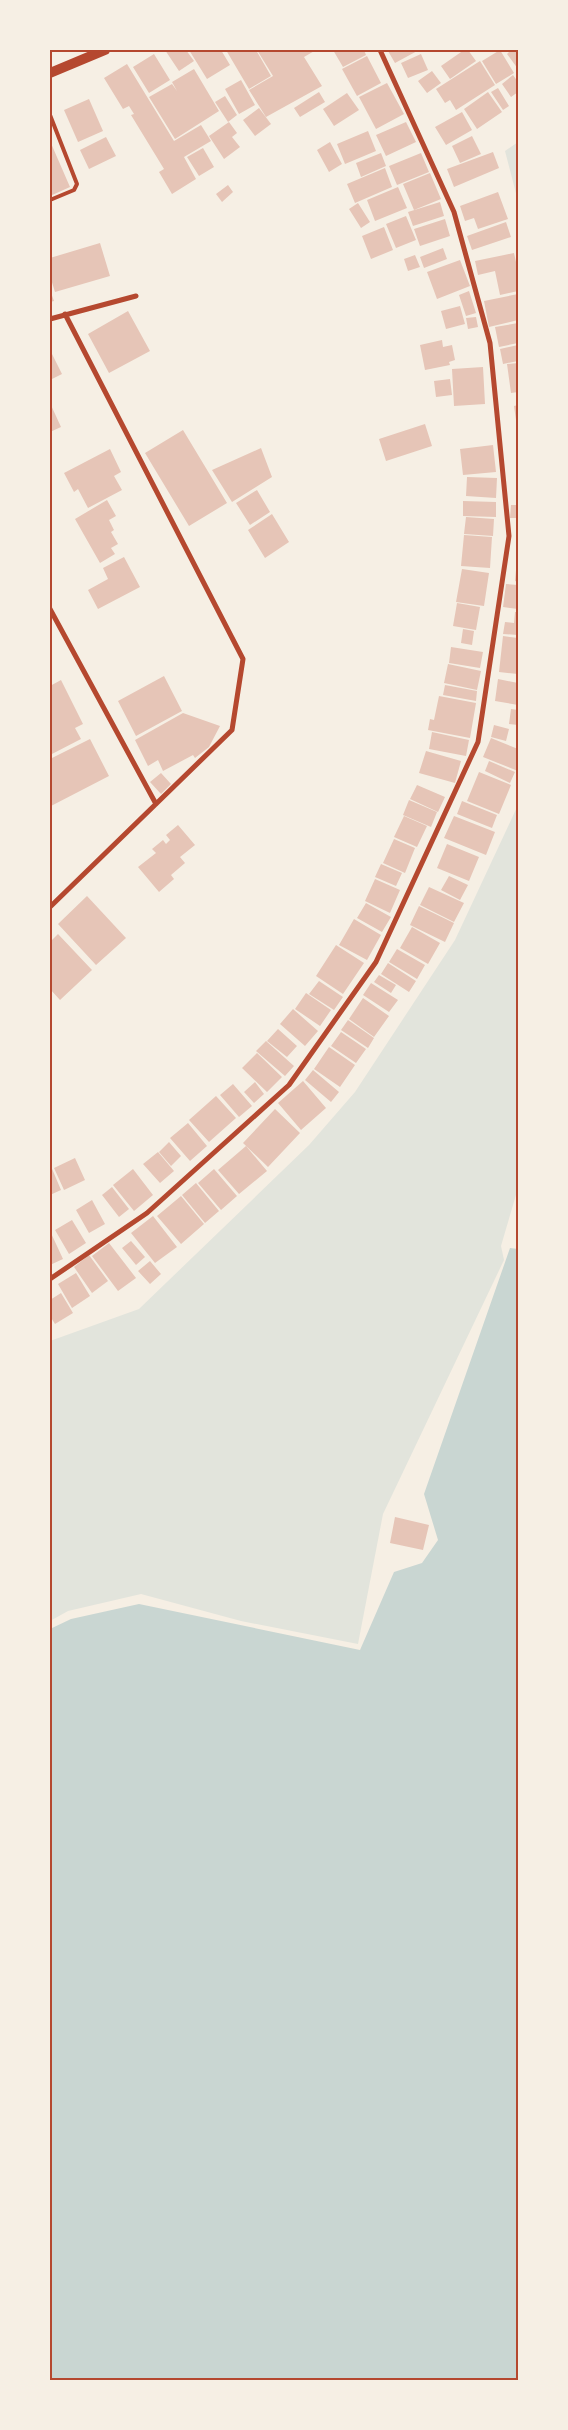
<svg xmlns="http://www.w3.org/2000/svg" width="568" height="2430" font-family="'Alegreya Sans',sans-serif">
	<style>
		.green { fill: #e2e4dc }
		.water { fill: #c9d6d2 }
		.building { fill: #e6c5b7 }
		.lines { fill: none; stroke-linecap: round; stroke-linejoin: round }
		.service { stroke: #b5482f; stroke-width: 4 }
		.minor { stroke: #b5482f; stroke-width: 5 }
		.secondary { stroke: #b5482f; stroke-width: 10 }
		.neatline { fill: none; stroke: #b5482f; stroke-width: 2 }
	</style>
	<rect width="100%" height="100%" fill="#f6efe4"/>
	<path class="green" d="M518 142V201L505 151Z
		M518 805V1188L501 1246 504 1260 383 1514 358 1644 241 1621 141 1594 68 1611 50 1621V1341L139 1309 309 1145 355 1092 455 940Z"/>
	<path class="water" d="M510 1248 518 1249V2380H50V1868L52 1854 50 1817V1629L71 1619 139 1604 360 1650 394 1572 422 1563 438 1540 424 1494Z"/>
	<path class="building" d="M165 50H186L194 61 179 71Z
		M189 50H221L230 65 207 79Z
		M226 50H256L271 76 249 89Z
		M257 50H316L304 57 322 86 266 117 249 90 273 76Z
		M333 50H364L366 55 343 67Z
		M391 50H419L395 63 388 51Z
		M464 50H468L476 61 450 79 441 66Z
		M500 50 514 73 496 84 482 61Z
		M511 50H518V69L507 54Z
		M154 54 170 80 149 93 133 67Z
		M421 54 428 70 408 78 401 63Z
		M367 56 381 83 357 96 342 69Z
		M480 61 495 85 456 110 450 100 445 103 436 89Z
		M127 64 174 141 201 125 211 141 184 157 196 179 172 194 159 172 164 169 131 115 134 114 129 106 123 109 104 78Z
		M194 69 219 111 175 139 149 97 172 84 177 91 172 82Z
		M432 71 441 83 427 93 418 81Z
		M513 75 518 82V92L511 97 502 84Z
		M241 80 255 105 239 114 225 89Z
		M387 83 404 114 376 129 359 97Z
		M498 88 509 106 503 110 491 92Z
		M319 92 325 102 300 117 294 108Z
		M488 92 502 112 477 129 464 109Z
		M347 93 359 110 334 126 323 109Z
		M225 96 237 115 228 122 215 102Z
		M89 99 103 131 78 142 64 110Z
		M259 108 271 124 255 136 243 120Z
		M462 112 472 130 446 145 435 127Z
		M229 122 237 133 232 137 240 147 224 159 209 136Z
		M406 122 416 142 386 156 376 135Z
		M368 131 376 151 345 164 337 144Z
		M472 136 481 154 460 163 452 146Z
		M106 137 116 156 89 169 80 150Z
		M50 141 70 187 50 196Z
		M330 142 342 164 329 172 317 150Z
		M203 148 214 167 199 176 187 157Z
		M493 152 499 168 454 187 447 169Z
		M381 153 386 166 361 177 356 163Z
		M421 153 429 172 397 185 389 166Z
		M385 168 392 187 355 203 347 184Z
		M430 173 441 199 414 210 403 184Z
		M228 185 233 192 222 202 216 194Z
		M398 187 407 208 375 221 367 200Z
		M498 192 508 219 478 229 474 218 465 221 460 206Z
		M440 202 444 216 413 226 408 212Z
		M358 203 370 222 361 228 349 209Z
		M406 216 416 240 396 248 386 224Z
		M445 219 450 236 420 246 414 229Z
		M506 222 511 237 472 250 467 236Z
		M384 227 393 250 371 259 362 236Z
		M100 243 110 276 55 292 50 276V258Z
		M443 248 447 259 424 268 420 257Z
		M514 253 518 271V291L500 295 495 271 478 275 475 261Z
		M415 255 420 267 408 271 404 259Z
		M460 260 470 286 437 299 427 272Z
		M50 290 54 301 50 302Z
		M469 291 476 313 466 316 459 295Z
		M518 294V320L489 327 484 301Z
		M460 306 465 324 446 329 441 311Z
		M128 311 150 351 109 373 88 334Z
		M476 317 478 327 468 329 466 318Z
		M518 323V343L499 347 495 327Z
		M442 340 443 347 452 345 455 360 449 362 450 365 425 370 420 345Z
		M518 345V361L503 364 500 349Z
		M50 350 62 374 50 380Z
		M518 363V392L511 393 507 364Z
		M483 367 485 404 454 406 452 369Z
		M450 379 452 395 436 397 434 381Z
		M50 403 61 427 50 432Z
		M518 405V427H517L514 406Z
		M425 424 432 446 386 461 379 439Z
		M183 430 227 503 189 526 145 453Z
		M493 445 496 472 463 475 460 449Z
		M261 448 272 477 232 502 212 470Z
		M110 449 121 472 114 476 122 490 88 508 78 489 74 492 64 473Z
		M467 477 497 478 496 498 466 496Z
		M257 490 270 512 250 525 236 503Z
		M107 500 116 516 109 520 114 530 111 532 118 544 111 548 115 554 100 563 75 519Z
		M463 501 496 502V517L463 516Z
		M511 505H518V518H510Z
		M272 514 289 542 265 558 248 530Z
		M466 517 494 519 493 536 464 534Z
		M464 535 492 537 490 568 461 566Z
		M124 557 140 587 98 609 88 590 108 579 103 568Z
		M517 559H518V582L515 581Z
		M462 569 489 573 484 606 456 602Z
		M506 584 518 585V609L503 607Z
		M457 603 480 607 476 630 453 626Z
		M515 612H518V635L503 634 505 622 514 623Z
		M463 629 474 631 472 645 461 643Z
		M503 636 518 638V674L499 672Z
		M451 647 483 652 480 668 449 663Z
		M448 664 481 671 477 690 444 683Z
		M164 676 182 711 136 736 118 701Z
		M498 679 518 683V705L495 701Z
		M61 680 83 724 75 728 81 739 50 755V686Z
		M445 685 477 691 476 701 443 695Z
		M439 696 476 703 470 738 428 730 430 719 434 720Z
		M511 709 518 710V725L509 724Z
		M183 713 220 726 209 747 195 758 193 755 163 771 158 760 148 766 135 740Z
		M494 725 509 729 506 741 491 737Z
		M432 732 469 740 466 756 429 749Z
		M491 738 518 749V771L483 757Z
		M90 739 109 776 51 806 50 759Z
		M426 751 461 761 455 783 419 773Z
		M489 761 515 772 510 783 485 771Z
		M479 772 511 785 499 814 467 801Z
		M161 773 171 784 161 794 150 782Z
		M417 785 445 797 438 812 410 799Z
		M409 800 437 812 431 827 403 815Z
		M462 801 497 815 492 828 457 814Z
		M404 816 427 826 417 847 394 837Z
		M454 816 495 832 486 855 444 838Z
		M178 825 195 845 180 857 185 863 171 875 174 879 159 892 138 867 156 853 152 849 163 840 166 844 170 840 166 835Z
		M394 839 415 848 405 873 383 863Z
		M447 844 479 857 469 881 437 868Z
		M381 864 402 873 396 886 375 877Z
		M449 876 468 885 460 900 441 890Z
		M375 879 400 890 390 913 365 901Z
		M429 887 464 903 454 922 420 905Z
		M87 896 126 938 96 965 58 924Z
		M366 903 391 917 382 932 357 918Z
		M419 906 454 923 445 942 410 925Z
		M354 919 381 935 367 960 339 945Z
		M412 927 440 943 428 964 400 948Z
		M58 934 92 970 60 1000 50 989V942Z
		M336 945 364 963 343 994 316 976Z
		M397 949 425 965 417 979 389 962Z
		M388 963 416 981 409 992 381 974Z
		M379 975 396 985 391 993 374 982Z
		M319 981 343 997 334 1010 309 994Z
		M371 983 398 1000 389 1012 363 995Z
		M306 993 331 1010 320 1026 295 1009Z
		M363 998 389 1016 374 1037 349 1019Z
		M293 1009 318 1031 305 1046 280 1024Z
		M348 1020 374 1038 368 1048 341 1030Z
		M278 1029 297 1046 287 1057 267 1041Z
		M341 1032 366 1049 356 1063 331 1046Z
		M266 1041 294 1066 285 1076 256 1051Z
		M329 1047 355 1065 340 1087 314 1069Z
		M257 1053 282 1077 267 1092 242 1068Z
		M313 1070 339 1092 331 1102 305 1080Z
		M303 1081 326 1108 301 1130 278 1103Z
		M255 1082 264 1094 254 1103 244 1092Z
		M233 1084 252 1106 239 1117 220 1095Z
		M216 1096 236 1118 209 1142 189 1120Z
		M275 1109 300 1133 268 1167 243 1143Z
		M188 1123 207 1146 190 1161 170 1138Z
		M169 1142 181 1156 171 1166 159 1152Z
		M246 1146 267 1171 239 1194 218 1170Z
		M158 1152 174 1171 160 1183 143 1164Z
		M75 1158 85 1180 64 1190 54 1168Z
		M50 1164 61 1190 50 1195Z
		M133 1169 153 1195 134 1211 113 1185Z
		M214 1169 237 1196 221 1210 198 1183Z
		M196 1183 219 1211 205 1223 182 1195Z
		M112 1187 129 1209 119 1217 102 1195Z
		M181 1196 204 1224 181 1244 157 1216Z
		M92 1200 105 1224 89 1233 76 1210Z
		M153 1216 177 1247 155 1263 131 1233Z
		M72 1220 86 1243 69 1254 55 1230Z
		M50 1231 63 1259 50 1265Z
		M131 1241 145 1257 136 1265 122 1248Z
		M109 1243 136 1278 118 1291 92 1256Z
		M89 1255 108 1281 92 1293 74 1267Z
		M150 1261 161 1274 150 1284 138 1271Z
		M76 1273 90 1296 72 1308 58 1284Z
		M61 1293 73 1313 55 1324 50 1316V1300Z
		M395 1517 429 1525 423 1550 390 1543Z"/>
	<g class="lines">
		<path class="service" d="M50 115 77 184 74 190 50 200"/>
		<path class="minor" d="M50 319 136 296
			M50 609 156 804
			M50 907 232 730 243 659 65 314
			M50 1279 147 1213 289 1085 376 962 478 742 509 536 490 343 454 212 380 50"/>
		<path class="secondary" d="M50 73 105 50"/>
	</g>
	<rect width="568" height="2430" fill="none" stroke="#f6efe4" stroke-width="102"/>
	<rect x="51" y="51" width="466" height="2328" class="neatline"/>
</svg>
